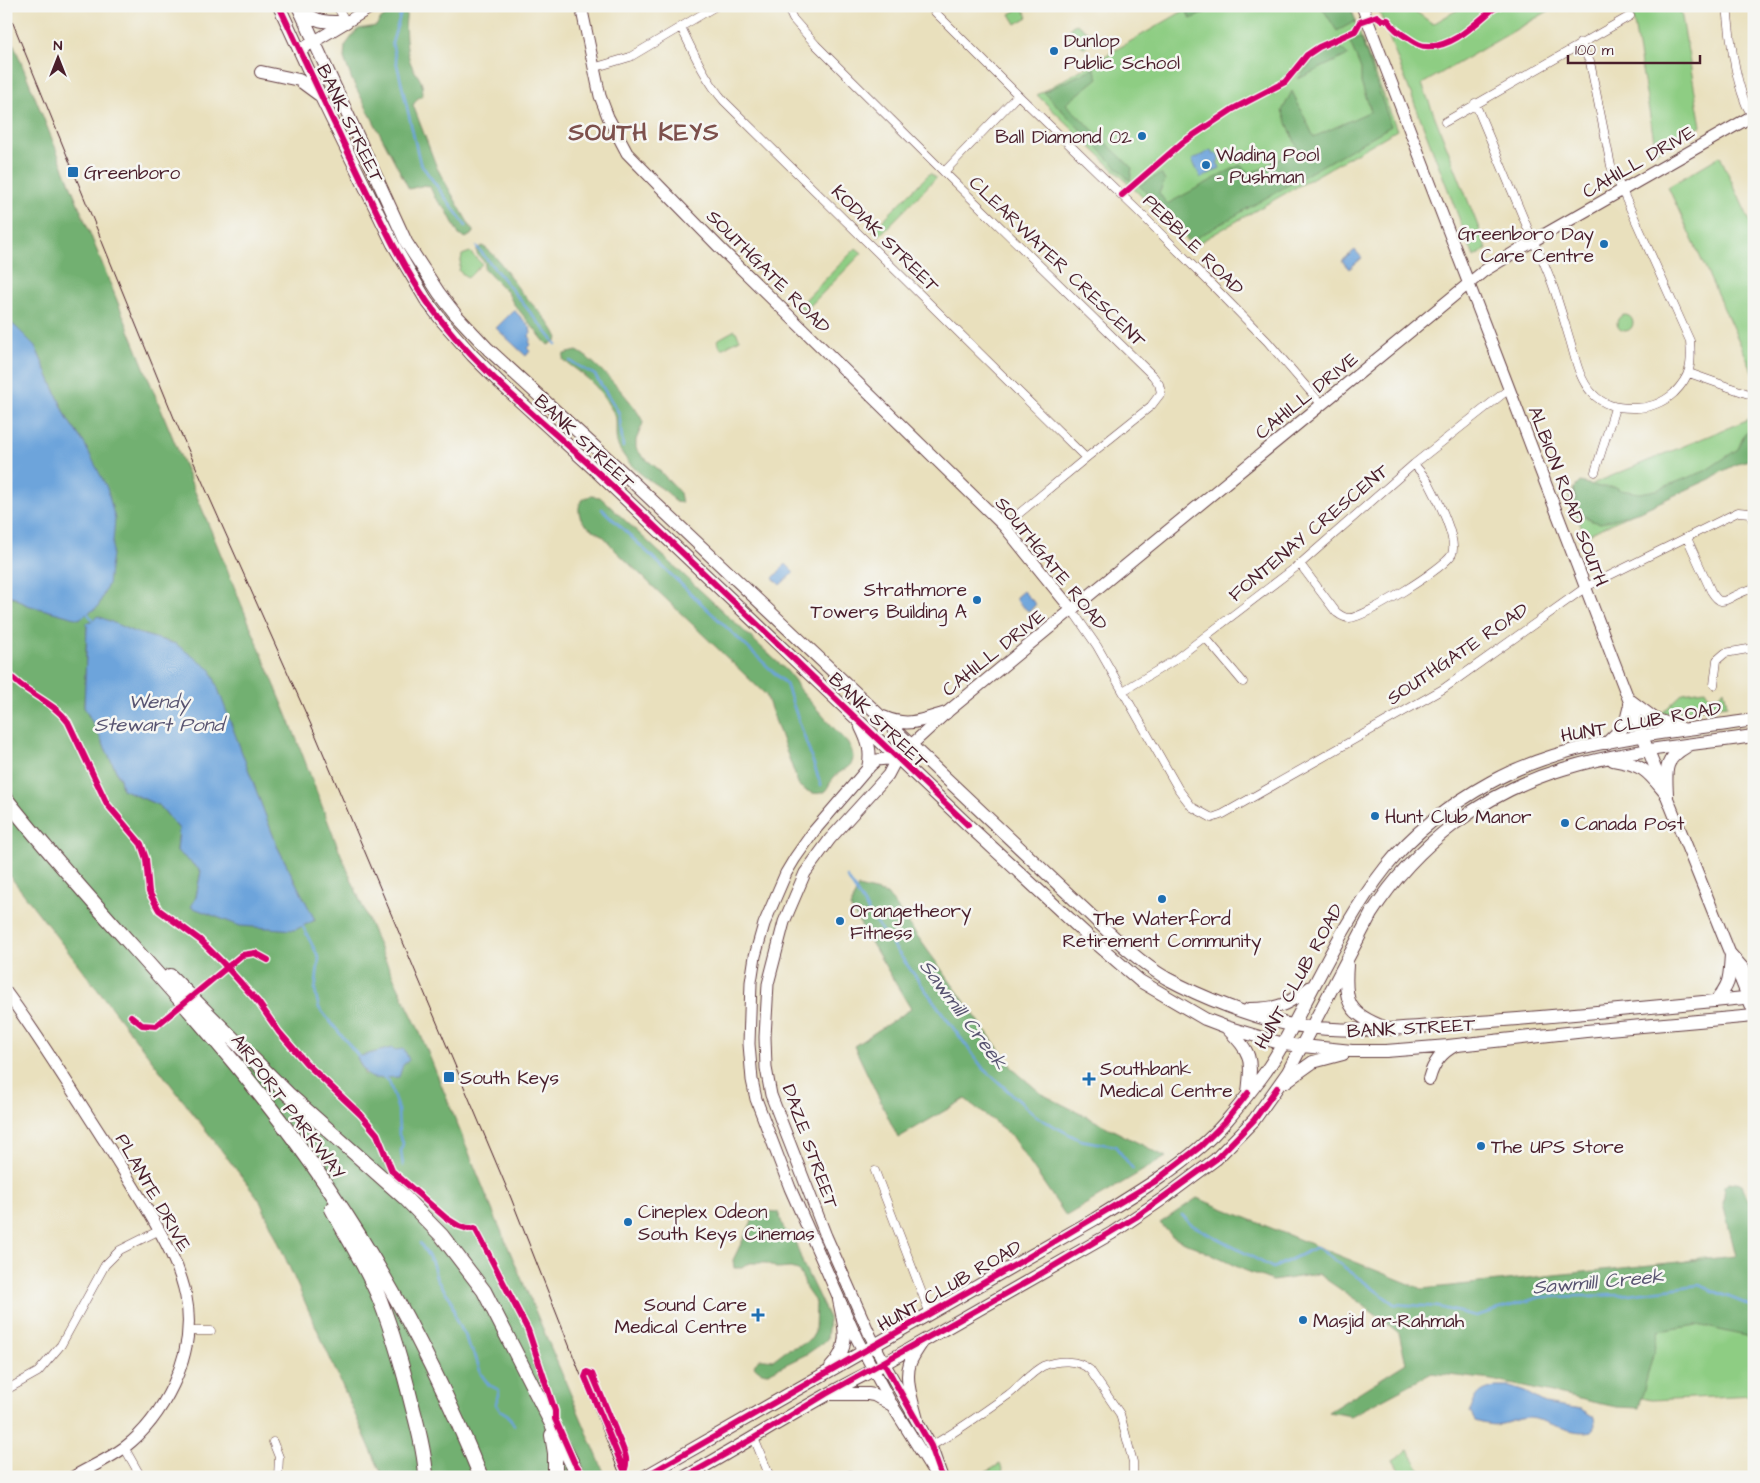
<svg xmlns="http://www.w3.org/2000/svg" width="1760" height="1483" font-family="'Architects Daughter',sans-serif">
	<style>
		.green { fill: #8ecd83; stroke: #6c7657 }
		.forest { fill: #72b071; stroke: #5e684e; fill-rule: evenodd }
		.water { fill: #6da4db; stroke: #5c6283 }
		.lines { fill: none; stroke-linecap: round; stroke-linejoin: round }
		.stream { stroke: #6da4db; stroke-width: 2.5 }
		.street-casing { stroke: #623c41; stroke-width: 9 }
		.secondary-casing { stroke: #623c41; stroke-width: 13 }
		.primary-casing { stroke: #623c41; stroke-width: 14 }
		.highway-casing { stroke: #623c41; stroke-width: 16 }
		.street { stroke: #fff; stroke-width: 8 }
		.secondary { stroke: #fff; stroke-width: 11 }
		.primary { stroke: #fff; stroke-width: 12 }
		.highway { stroke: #fff; stroke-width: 14 }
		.tram { stroke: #4a1f2b; stroke-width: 1 }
		.cycleway-casing { stroke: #f6f6f2; stroke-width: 9 }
		.cycleway { stroke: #d6006c; stroke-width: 6 }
		.poi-dot { fill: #1f6fb2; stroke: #f6f6f2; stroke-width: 2 }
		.labels { text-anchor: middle; stroke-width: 5; stroke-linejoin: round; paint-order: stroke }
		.poi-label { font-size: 19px; fill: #4a1f2b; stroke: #f6f6f2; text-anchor: start }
		.street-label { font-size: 19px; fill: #4a1f2b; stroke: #f6f6f2 }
		.water-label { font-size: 20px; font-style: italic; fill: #585471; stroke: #f6f6f2 }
		.district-label { font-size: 24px; font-weight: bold; letter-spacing: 1px; fill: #7d504c; stroke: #f6f6f2 }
	</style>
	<rect width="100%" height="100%" fill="#f6f6f2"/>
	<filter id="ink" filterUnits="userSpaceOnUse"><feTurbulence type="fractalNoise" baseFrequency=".02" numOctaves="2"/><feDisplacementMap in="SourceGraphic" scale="10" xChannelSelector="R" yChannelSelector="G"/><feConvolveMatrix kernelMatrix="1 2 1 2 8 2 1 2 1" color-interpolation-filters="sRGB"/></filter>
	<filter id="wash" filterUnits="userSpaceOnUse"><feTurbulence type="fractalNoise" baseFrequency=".0096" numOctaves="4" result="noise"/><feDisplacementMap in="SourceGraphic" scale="20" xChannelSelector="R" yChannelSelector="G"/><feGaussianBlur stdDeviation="1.12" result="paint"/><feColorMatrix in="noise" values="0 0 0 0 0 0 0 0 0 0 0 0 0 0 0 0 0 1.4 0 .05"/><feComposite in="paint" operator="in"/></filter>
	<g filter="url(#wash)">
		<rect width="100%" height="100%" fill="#e9e0bd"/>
		<path class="green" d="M1192 6H1349L1397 130 1193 246 1037 95Z
			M1377 6H1408L1433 24 1464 6H1557L1422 84 1487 249 1474 257Z
			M1631 6H1680L1701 126 1656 152Z
			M1022 7 1028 17 1016 24 1010 14Z
			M1076 24 1090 33 1091 38 1085 48 1066 35 1072 26Z
			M1720 156 1754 230V374L1668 187Z
			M930 173 936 178 879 236 873 230Z
			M856 248 862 253 805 311 799 306Z
			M470 252 482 264 468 278 459 271 462 255Z
			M1617 323a8 8 0 1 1 16 0a8 8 0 1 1-16 0Z
			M735 330 740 339 721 349 717 340Z
			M1754 417V455L1585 536 1568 494Z
			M1724 689 1727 705 1661 714 1683 693 1705 690 1708 695C1715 699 1720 694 1724 689Z
			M1703 1257 1754 1284V1395L1651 1400 1436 1351 1650 1270Z
			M1408 1450 1425 1477H1403L1393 1460Z
			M1000 1464 1005 1477H978Z"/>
		<path class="forest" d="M399 6H410C402 16 406 52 411 64 416 76 425 80 422 96L418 98 413 105 437 168 474 233 466 238 459 235 447 211 435 198 430 187 425 185 409 189 352 80 344 58 345 46 356 31 359 29 376 26 381 19Z
			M1202 6H1219L1191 19 1187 13Z
			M1321 6H1350L1356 21 1337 31Z
			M6 25 156 397 292 727 335 840 382 953 418 1028 491 1207 606 1477H383L259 1199 6 871V593L27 605 84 443 68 420 35 346 17 328 6 319ZM99 618 134 632 176 644 240 749 277 846 315 921 196 897 201 871 177 851 179 829 160 806 122 789 120 779 97 731 84 707 87 626ZM392 1048 395 1050 365 1075 357 1057Z
			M1361 38 1391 126 1191 241 1139 185 1161 174 1165 181 1159 193 1167 204 1240 165 1250 173 1261 169 1298 149 1282 111 1292 91 1314 137 1371 111 1361 83V69L1350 42Z
			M1339 46 1348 55 1298 79 1313 60Z
			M1094 68 1098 78 1066 104 1132 168 1130 181 1044 92Z
			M482 246C497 253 511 280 522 293 535 308 550 320 558 338L557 340 548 345 545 342 513 303 508 293 486 271 484 268 485 263 477 254V249Z
			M577 351C592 357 640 408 643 423L636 440V448L642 456 657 468 680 493 682 503 675 502C670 493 664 490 655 484 644 477 631 467 624 456 613 442 617 435 616 419 615 413 610 408 607 402 597 384 580 372 563 360L564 354Z
			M1754 423V459L1741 462 1723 471 1710 479 1640 511 1601 523 1592 521 1583 515 1578 507 1573 489 1580 482 1600 487H1616L1620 490 1640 493 1656 490 1705 471 1738 449 1744 435 1752 428Z
			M591 496 600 497 787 671 795 681 799 689 850 746C859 767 846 766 834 777 830 781 829 787 825 791 817 797 806 791 799 786L766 695 616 551C612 547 609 542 605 538 600 533 591 530 585 524 576 515 576 498 591 496Z
			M858 887 887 894 1014 1070 1042 1094 1166 1157 1066 1216 1010 1134 965 1099 898 1138 854 1046 911 1009 850 907Z
			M1729 1182 1742 1184 1746 1196 1754 1206 1751 1229 1754 1237V1338L1698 1325 1659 1331 1639 1408 1616 1407 1492 1380 1432 1373 1351 1416 1328 1412 1406 1363 1399 1333 1359 1302 1318 1274 1273 1281 1244 1270 1172 1236 1160 1223 1197 1198 1422 1289 1736 1256 1723 1204 1725 1186Z
			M766 1211 778 1212 784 1229 794 1238 803 1264 829 1318 827 1339 824 1342 807 1354 768 1373C763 1373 758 1371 754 1366 758 1356 763 1359 773 1360L786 1350 803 1344 811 1339 815 1332 816 1303 806 1289 804 1281 798 1270 790 1268 778 1269 767 1263H749L742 1268H734L733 1260 752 1221Z"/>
		<path class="water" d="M1211 150 1213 155 1216 153 1220 160 1217 162 1220 168 1201 178 1192 160Z
			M1355 250 1362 258 1349 269 1342 261Z
			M514 310 530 327 531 333 529 336 531 339 529 342 531 344 527 348 530 351 526 356 496 328Z
			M6 319 17 328 35 346 68 420 84 443 107 488 115 519 112 554 108 584 98 607 79 619 27 605 6 593Z
			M786 564 794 572 780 585 773 578Z
			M1023 591 1036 604 1029 612 1016 600V597Z
			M98 616 134 632 176 644 211 670 277 846 315 920 295 930 240 926 191 907 196 897 201 871 177 851 179 829 160 806 122 789 120 779 97 731 84 707 87 626 86 624Z
			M392 1048 395 1050 404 1049 409 1060 403 1065 399 1077C371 1078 369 1084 357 1057Z
			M1495 1387H1510L1525 1392 1545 1403 1581 1409 1594 1417 1595 1425 1592 1431C1570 1436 1550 1420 1528 1418 1519 1418 1511 1422 1502 1424 1492 1426 1485 1424 1475 1421L1470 1412C1476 1396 1477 1391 1495 1387Z"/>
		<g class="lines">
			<path class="stream" d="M403 6 392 43 420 163 466 226
				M477 247 556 344
				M570 361 595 375 619 413 623 447
				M602 509 786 684 821 785
				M88 614 92 619
				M847 877 872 917 982 1067 1037 1117 1080 1140 1115 1146 1133 1169
				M303 927 319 958 315 991 319 1008 360 1058
				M382 1076 389 1081 398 1110 399 1135 403 1143 401 1151 403 1166
				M1182 1215 1192 1225 1273 1268 1317 1247 1394 1304 1438 1307 1476 1316 1541 1297 1620 1295 1699 1285 1754 1307
				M420 1243 432 1262 437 1280 451 1299 456 1320 461 1330 465 1334 468 1346 475 1355 481 1374 489 1385 499 1390 496 1404 500 1410 508 1415 514 1425"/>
		</g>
	</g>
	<g filter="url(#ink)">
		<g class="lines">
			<defs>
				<path id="street" d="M337 6 346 22
					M787 6 793 19 816 45 944 172 1153 376 1159 384 1161 393 1151 406 1086 458 1004 526
					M929 6 1018 95 1139 212 1222 295 1267 341 1322 405
					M1727 6C1730 36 1734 74 1745 102 1747 108 1751 113 1754 119
					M681 27C694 54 705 79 724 101L1086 458
					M593 68 630 57 716 6
					M1475 103 1533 241C1550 271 1559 304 1569 337 1575 356 1578 378 1592 393 1603 405 1616 408 1632 408 1647 409 1663 403 1674 393 1691 376 1692 364 1690 341L1611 166 1590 62 1580 43
					M1445 122 1630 16
					M944 172 1018 95
					M1689 373 1754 396
					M1595 472 1615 408
					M1687 538 1711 591C1719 604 1722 603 1734 596 1740 593 1747 590 1754 588
					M1300 564 1336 612C1340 615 1343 618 1349 618 1364 618 1445 568 1452 554 1458 540 1437 498 1430 485 1426 478 1420 471 1414 464
					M1072 610 1097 646 1179 790 1192 807 1212 818 1223 814 1443 689 1586 587 1738 512 1750 513 1754 523
					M1205 637 1243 682
					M1714 685 1717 660 1725 653 1754 648
					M1123 691 1173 661 1300 564 1414 464 1509 389
					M875 1171 930 1314
					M189 1331H211
					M6 1390 38 1372 61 1345 105 1265 120 1250 160 1230
					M754 1438 770 1477
					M273 1442 279 1457 278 1477
					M931 1446C958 1431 983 1413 1008 1395 1020 1386 1030 1373 1043 1366 1058 1360 1078 1359 1090 1370L1120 1414 1133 1462V1477
					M124 1447 141 1477
					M850 1477V1475"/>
				<path id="secondary" d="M581 6 600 96 608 117 627 153 720 248 1004 526 1072 610
					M1362 6 1648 750 1754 1013
					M300 50 373 6
					M897 758 877 760 868 768 814 831 795 858 786 873 764 924 755 956 751 982 749 1044 752 1080 756 1099 790 1188 857 1339 892 1405 937 1477
					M6 992C40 1038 71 1089 102 1137 118 1161 133 1186 148 1211 183 1270 205 1318 173 1385 162 1408 146 1431 125 1447 109 1459 90 1467 73 1477
					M942 1477 931 1446 884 1363 869 1333 826 1236 771 1095 766 1068 765 1037 768 984 784 922 805 873 830 839 888 775 897 758 946 713 1484 271 1533 241 1754 115"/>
				<path id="primary" d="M279 6 320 95 393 244 426 300 443 322 472 355 500 383 593 468 968 825 1089 937 1140 981 1205 1019 1226 1027 1283 1044 1352 1051H1386L1448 1046 1586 1031 1754 1016
					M298 6 406 242 439 293 456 315 488 349 620 470 1080 905C1107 930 1134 959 1166 978 1199 996 1257 1020 1294 1025 1356 1035 1417 1027 1479 1022 1571 1015 1662 1006 1754 997
					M300 9C318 23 324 22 346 22
					M261 72 299 80 318 94
					M883 717C908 728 922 720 946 713
					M861 727C868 741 872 752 868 768
					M1607 743 1625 725 1631 701 1655 719 1682 729
					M1613 760C1645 765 1648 772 1667 795
					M1667 795C1666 771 1663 760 1686 747
					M1731 955 1754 981
					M1347 965C1344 1002 1348 1014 1384 1027
					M1716 1001C1731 982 1729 979 1731 955
					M1249 1009C1280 1009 1286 1005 1311 987
					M1226 1027C1252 1054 1252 1056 1248 1093
					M1429 1079C1433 1064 1440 1053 1454 1046
					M1285 1082 1313 1062 1343 1054
					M831 1367C852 1346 844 1325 839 1300
					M829 1394H868L874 1395 892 1405
					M917 1420C913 1403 904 1380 910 1363 913 1355 918 1349 922 1342
					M644 1477 1095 1219C1131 1196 1168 1175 1200 1147 1223 1128 1242 1102 1261 1078 1280 1053 1294 1023 1309 995 1332 951 1355 906 1386 867 1414 832 1451 804 1491 782 1568 739 1668 733 1754 720
					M685 1477C745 1444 803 1406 864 1375L1112 1233 1161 1200 1216 1159 1254 1120 1288 1072 1371 914C1416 844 1483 793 1563 769 1625 750 1690 745 1754 736"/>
				<path id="highway" d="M6 799C88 903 183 996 265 1101 354 1214 427 1343 481 1477
					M170 976 288 1094 405 1198 442 1236 484 1291 579 1477
					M332 1209C348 1239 367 1268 380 1300 394 1336 404 1372 413 1409 419 1431 425 1454 426 1477
					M552 1435 555 1453V1477"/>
			</defs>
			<use href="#street" class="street-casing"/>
			<use href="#secondary" class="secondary-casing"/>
			<use href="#primary" class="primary-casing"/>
			<use href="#highway" class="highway-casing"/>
			<use href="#street" class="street"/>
			<use href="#secondary" class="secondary"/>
			<use href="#primary" class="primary"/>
			<use href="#highway" class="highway"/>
			<path class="tram" d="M6 6 174 418 316 736 511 1198 621 1477"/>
			<defs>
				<path id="cycleway" d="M279 6C308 67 336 128 365 188 384 227 403 267 428 303 477 372 548 425 609 483 729 597 848 711 968 825
					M1122 195 1183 142 1233 109 1285 82 1307 55 1319 47 1355 31 1360 22 1377 16 1382 20H1388C1393 29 1400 33 1408 38 1413 41 1419 46 1426 46 1451 49 1475 24 1493 9L1499 6
					M6 671C23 693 52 700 68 722L107 804 141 844 146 859 149 892 159 910 200 940 223 963 258 1002 279 1032 306 1063 361 1115 377 1134 392 1171 446 1218 459 1226 468 1229 475 1228 528 1330 555 1411V1419L574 1462 584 1477
					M131 1016 142 1025 156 1026 242 955 255 953 268 960
					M884 1363 931 1446 942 1477
					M621 1477C625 1471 627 1466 626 1458 624 1448 618 1438 615 1429 607 1410 600 1392 592 1374L587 1372 585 1377 627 1477
					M644 1477 1020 1262 1154 1182 1201 1146 1225 1122 1248 1093
					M685 1477 754 1438 826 1394 1032 1279 1136 1217 1216 1159 1254 1120 1277 1088"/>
			</defs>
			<use href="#cycleway" class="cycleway-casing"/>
			<use href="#cycleway" class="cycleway"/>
		</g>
	</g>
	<g class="poi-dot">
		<circle cx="1054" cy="51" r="5"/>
		<circle cx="1142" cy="136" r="5"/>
		<circle cx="1206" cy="165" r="5"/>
		<rect x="67" y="166" width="12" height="12" rx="2.5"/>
		<circle cx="1604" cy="244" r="5"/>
		<circle cx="977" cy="600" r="5"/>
		<circle cx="1375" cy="816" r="5"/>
		<circle cx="1565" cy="823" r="5"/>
		<circle cx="1162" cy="899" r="5"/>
		<circle cx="840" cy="921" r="5"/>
		<rect x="443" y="1071" width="12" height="12" rx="2.5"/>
		<path d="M1086.5 1071.5h5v5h5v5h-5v5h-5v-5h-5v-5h5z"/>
		<circle cx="1481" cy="1146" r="5"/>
		<circle cx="628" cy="1222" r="5"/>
		<path d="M755.5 1307.5h5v5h5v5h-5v5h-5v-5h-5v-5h5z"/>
		<circle cx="1303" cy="1320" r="5"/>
	</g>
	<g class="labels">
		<g class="poi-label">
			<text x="1064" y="47">Dunlop<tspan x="1064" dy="22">Public School</tspan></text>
			<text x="1132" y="143" text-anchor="end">Ball Diamond 02</text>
			<text x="1216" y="161">Wading Pool<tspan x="1216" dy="22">- Pushman</tspan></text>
			<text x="84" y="179">Greenboro</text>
			<text x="1594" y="240" text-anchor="end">Greenboro Day<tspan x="1594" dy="22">Care Centre</tspan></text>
			<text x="967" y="596" text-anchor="end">Strathmore<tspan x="967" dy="22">Towers Building A</tspan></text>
			<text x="1385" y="823">Hunt Club Manor</text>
			<text x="1575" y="830">Canada Post</text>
			<text x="850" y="917">Orangetheory<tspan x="850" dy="22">Fitness</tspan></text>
			<text x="1162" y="925" text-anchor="middle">The Waterford<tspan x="1162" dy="22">Retirement Community</tspan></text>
			<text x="1100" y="1075">Southbank<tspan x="1100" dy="22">Medical Centre</tspan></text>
			<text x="460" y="1084">South Keys</text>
			<text x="1491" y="1153">The UPS Store</text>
			<text x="638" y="1218">Cineplex Odeon<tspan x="638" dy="22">South Keys Cinemas</tspan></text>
			<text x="747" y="1311" text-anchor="end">Sound Care<tspan x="747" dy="22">Medical Centre</tspan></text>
			<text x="1313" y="1327">Masjid ar-Rahmah</text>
		</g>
		<g class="street-label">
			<text transform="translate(351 123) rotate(64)" y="7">BANK STREET</text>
			<text transform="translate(1638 161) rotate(-30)" y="7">CAHILL DRIVE</text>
			<text transform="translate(886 238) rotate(45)" y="7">KODIAK STREET</text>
			<text transform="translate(1194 244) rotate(45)" y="7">PEBBLE ROAD</text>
			<text transform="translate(1058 261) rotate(44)" y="7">CLEARWATER CRESCENT</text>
			<text transform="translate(769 271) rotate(45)" y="7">SOUTHGATE ROAD</text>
			<text transform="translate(1306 395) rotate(-39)" y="7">CAHILL DRIVE</text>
			<text transform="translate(585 441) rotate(43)" y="7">BANK STREET</text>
			<text transform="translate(1569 496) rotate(69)" y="7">ALBION ROAD SOUTH</text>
			<text transform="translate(1308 532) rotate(-40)" y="7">FONTENAY CRESCENT</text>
			<text transform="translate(1052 563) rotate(51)" y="7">SOUTHGATE ROAD</text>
			<text transform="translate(993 652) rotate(-39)" y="7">CAHILL DRIVE</text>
			<text transform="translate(1457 653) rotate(-34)" y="7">SOUTHGATE ROAD</text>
			<text transform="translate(879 720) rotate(44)" y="7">BANK STREET</text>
			<text transform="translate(1641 721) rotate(-10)" y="7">HUNT CLUB ROAD</text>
			<text transform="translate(1298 976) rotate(-61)" y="7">HUNT CLUB ROAD</text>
			<text transform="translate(1411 1027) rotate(-3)" y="7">BANK STREET</text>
			<text transform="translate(289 1106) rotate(53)" y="7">AIRPORT PARKWAY</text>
			<text transform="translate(811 1146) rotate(70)" y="7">DAZE STREET</text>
			<text transform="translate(154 1192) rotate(60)" y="7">PLANTE DRIVE</text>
			<text transform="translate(949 1285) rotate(-30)" y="7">HUNT CLUB ROAD</text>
		</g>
		<g class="water-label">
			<text x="159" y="708">Wendy<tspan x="159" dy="23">Stewart Pond</tspan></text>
			<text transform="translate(964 1014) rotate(53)" y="7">Sawmill Creek</text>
			<text transform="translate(1598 1281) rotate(-5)" y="7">Sawmill Creek</text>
		</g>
		<g class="district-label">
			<text x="644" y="140">SOUTH KEYS</text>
		</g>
	</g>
	<rect width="1760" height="1483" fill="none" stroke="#f6f6f2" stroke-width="25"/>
	<g transform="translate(58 58)" stroke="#f6f6f2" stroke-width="4" paint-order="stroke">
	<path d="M0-4L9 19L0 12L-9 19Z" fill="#4a1f2b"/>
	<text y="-8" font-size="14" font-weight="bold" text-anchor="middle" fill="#4a1f2b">N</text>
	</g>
	<path d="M1568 55v8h132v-8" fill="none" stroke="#4a1f2b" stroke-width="2.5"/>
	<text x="1575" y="55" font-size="15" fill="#4a1f2b" stroke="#f6f6f2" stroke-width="4" paint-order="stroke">100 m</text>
</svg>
